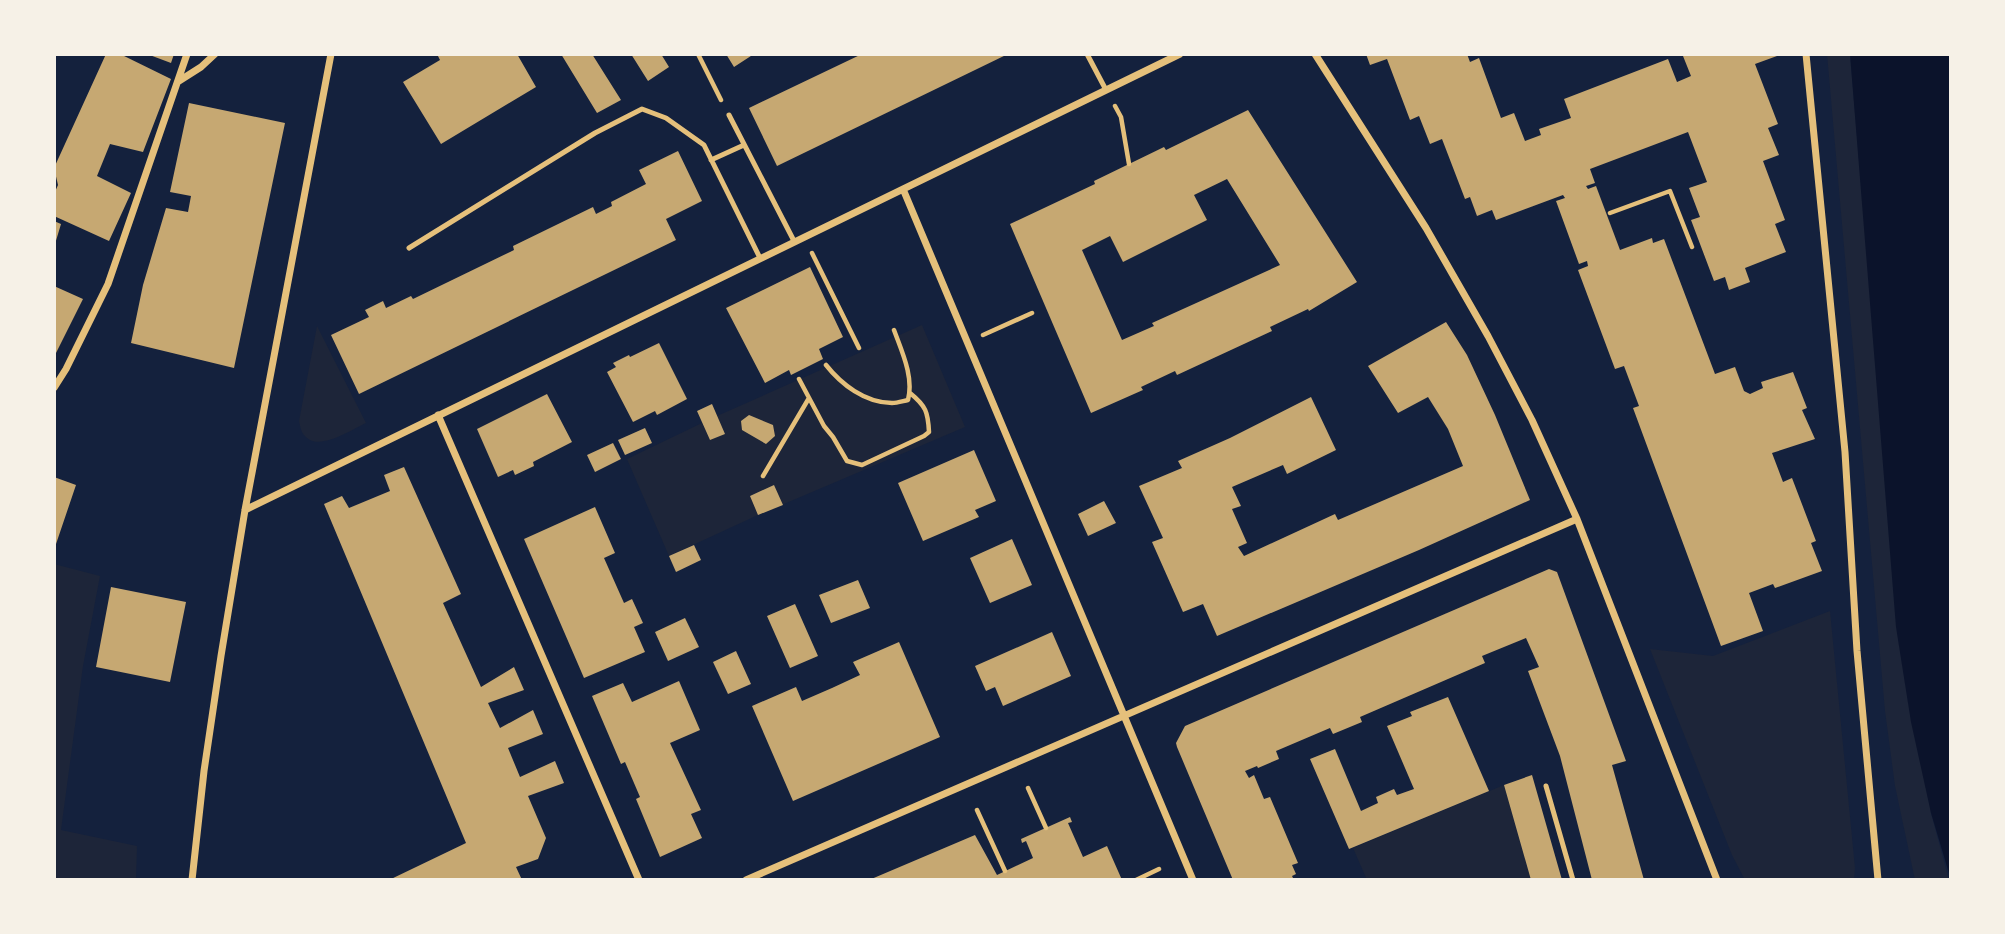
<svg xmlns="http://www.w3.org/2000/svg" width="2005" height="934" font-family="Arial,sans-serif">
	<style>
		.green { fill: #1d2539 }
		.water { fill: #0b132b }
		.building { fill: #c6a872; fill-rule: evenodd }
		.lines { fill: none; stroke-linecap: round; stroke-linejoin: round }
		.path { stroke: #e5c07b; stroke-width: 4.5 }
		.service { stroke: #e5c07b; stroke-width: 5 }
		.minor { stroke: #e5c07b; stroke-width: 7 }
	</style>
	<rect width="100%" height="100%" fill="#14213d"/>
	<path class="green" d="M1827 54H1850L1872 311 1931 813 1949 880H1915L1895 786 1885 711Z
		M922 325 965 427 758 515 669 556 627 459 702 423 710 440 724 434 717 416Z
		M317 326 366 423C351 430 318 452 305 436 301 433 300 425 299 421Z
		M54 564 100 576 83 666 61 830 137 846 136 880H54Z
		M1830 611 1855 868 1854 880H1745L1732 855 1650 649 1713 656Z
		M1504 785 1531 880H1367L1353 848Z"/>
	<path class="water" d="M1850 54H1951V880L1931 813 1911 722 1896 627Z"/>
	<path class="building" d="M106 54H120L171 79 143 152 110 144 97 176 131 193 109 241 54 216V194L58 185 54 168Z
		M147 54H174L171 63Z
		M437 54H517L536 87 441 144 403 82 440 60Z
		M561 54H592L621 100 597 113Z
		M631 54H661L669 67 648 81Z
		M726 54H754L734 67Z
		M862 54H1008L777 166 749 108Z
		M1366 54H1467L1470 62 1479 58 1501 118 1514 113 1525 141 1541 135 1539 129 1571 118 1564 99 1668 59 1677 82 1691 76 1683 56 1689 54H1776L1777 56 1755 64 1778 124 1768 128 1779 155 1763 161 1785 220 1775 224 1786 252 1745 268 1750 282 1729 290 1725 277 1714 281 1691 220 1700 217 1689 188 1707 182 1688 132 1590 169 1595 183 1586 186 1588 189 1596 186 1620 250 1652 238 1653 243 1664 239 1715 374 1735 367 1744 391 1750 394 1763 388 1761 382 1793 372 1807 408 1802 410 1815 439 1772 453 1783 482 1792 478 1816 541 1811 543 1822 571 1775 588 1773 584 1749 593 1763 631 1721 646 1633 408 1639 406 1624 366 1615 369 1578 270 1588 266 1587 261 1579 264 1556 201 1565 198 1563 195 1496 220 1492 210 1477 216 1470 197 1465 199 1442 139 1430 144 1419 116 1410 120 1387 59 1370 65Z
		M189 103 285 123 234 368 131 343 143 285 166 208 188 212 191 196 170 192Z
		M1248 110 1357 282 1309 311 1308 309 1270 327 1272 331 1177 375 1175 371 1141 387 1143 390 1091 413 1010 224 1095 184 1094 181 1164 147 1166 150ZM1227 179 1280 265 1152 323 1154 326 1122 340 1082 250 1110 236 1123 262 1207 220 1194 195Z
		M678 151 702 201 666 219 676 240 359 394 331 335 369 317 365 310 383 301 386 308 411 296 413 299 514 250 513 246 593 207 596 214 612 206 611 202 646 184 639 170Z
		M54 221 61 224 55 244 54 243Z
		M810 267 843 337 819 349 823 359 791 375 789 370 765 383 726 308Z
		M54 286 83 299 54 357Z
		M1446 322 1467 355 1495 415 1530 500 1419 550 1217 636 1203 604 1183 612 1152 542 1163 538 1139 486 1182 468 1178 461 1230 438 1311 397 1336 450 1287 474 1283 465 1232 487 1241 506 1232 509 1247 543 1238 547 1244 556 1335 514 1338 520 1463 466 1448 429 1428 397 1398 413 1368 366Z
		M659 343 687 399 657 415 655 411 633 422 607 372 616 367 613 363 629 355 630 357Z
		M547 394 572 442 533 462 534 466 515 475 513 470 498 477 477 429Z
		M712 404 725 434 710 440 697 411Z
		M749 415 773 425 775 436 766 444 742 430 741 421Z
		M645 428 652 443 625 455 618 440Z
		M613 443 621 459 595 472 587 455Z
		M974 450 996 501 975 510 979 517 923 541 898 483Z
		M404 467 461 594 443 603 481 687 514 667 524 690 488 703 500 728 533 710 543 734 508 748 520 777 555 761 564 783 528 796 546 838 538 859 516 867 522 880H389L466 843 324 504 342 496 349 508 390 491 384 475Z
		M54 477 76 485 55 547H54Z
		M774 485 783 505 758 515 750 496Z
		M1104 501 1116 523 1088 536 1078 514Z
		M595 507 615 553 604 558 624 603 632 599 643 623 634 627 645 652 584 678 524 539Z
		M1012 539 1032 585 990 603 970 558Z
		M694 545 701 560 676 572 669 556Z
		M1549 569 1557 572 1626 761 1612 765 1644 880H1592L1560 756 1528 671 1539 667 1526 638 1482 656 1485 663 1360 717 1362 722 1333 734 1330 728 1276 751 1279 759 1258 768 1257 766 1245 771 1249 778 1254 775 1264 799 1270 797 1298 863 1292 865 1296 874 1292 876 1294 880H1233L1177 747 1176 743 1185 726Z
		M858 580 870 608 831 623 819 595Z
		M111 587 186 602 170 682 96 667Z
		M795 604 818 656 790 668 767 616Z
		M685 618 699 647 668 661 655 632Z
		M1052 632 1071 676 1003 706 995 687 986 691 975 666Z
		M899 642 940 737 793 801 752 706 796 687 802 701 832 688 860 675 853 662Z
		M736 651 751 684 728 694 713 662Z
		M679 681 700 730 670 743 701 810 691 814 702 838 660 857 636 799 640 797 625 762 621 764 592 696 623 683 632 702Z
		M1448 697 1489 791 1349 849 1310 759 1335 749 1361 811 1378 803 1376 797 1394 789 1397 795 1414 789 1387 726 1412 716 1410 712Z
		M1532 775 1562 880H1531L1504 785Z
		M1070 817 1072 822 1068 823 1083 857 1107 846 1122 880H869L975 835 997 875 1033 858 1026 841 1022 843 1021 839Z"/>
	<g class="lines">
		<path class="path" d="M698 54 721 100
			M1115 106 1121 117 1129 164
			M1610 213 1670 191 1692 247
			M812 253 859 348
			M983 335 1032 313
			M826 365C841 384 865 403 892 403 897 403 903 401 908 400 914 377 902 352 894 330
			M799 379 824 426 833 437 847 461 862 465 924 436 929 432C928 412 926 406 910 393
			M763 476 809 398
			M1028 788 1046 828
			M977 810 1005 871
			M1136 880 1159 869"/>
		<path class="service" d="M1087 54 1106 90
			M729 115 794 241
			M711 160 744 145
			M409 248 595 133 642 109 666 118 704 145 760 258
			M1546 786 1573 880"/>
		<path class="minor" d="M1315 54 1426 228 1488 336 1532 420 1577 519 1717 880
			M1806 54 1845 452 1857 651 1878 880
			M179 81 201 67 215 54
			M903 189 1193 880
			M54 388 66 369 108 284 187 54
			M438 415 639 880
			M245 510 1180 54
			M192 880 204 771 221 656 245 510 331 54
			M746 880 1577 519"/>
	</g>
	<rect width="2005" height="934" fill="none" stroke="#f6f1e7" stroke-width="112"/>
</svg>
